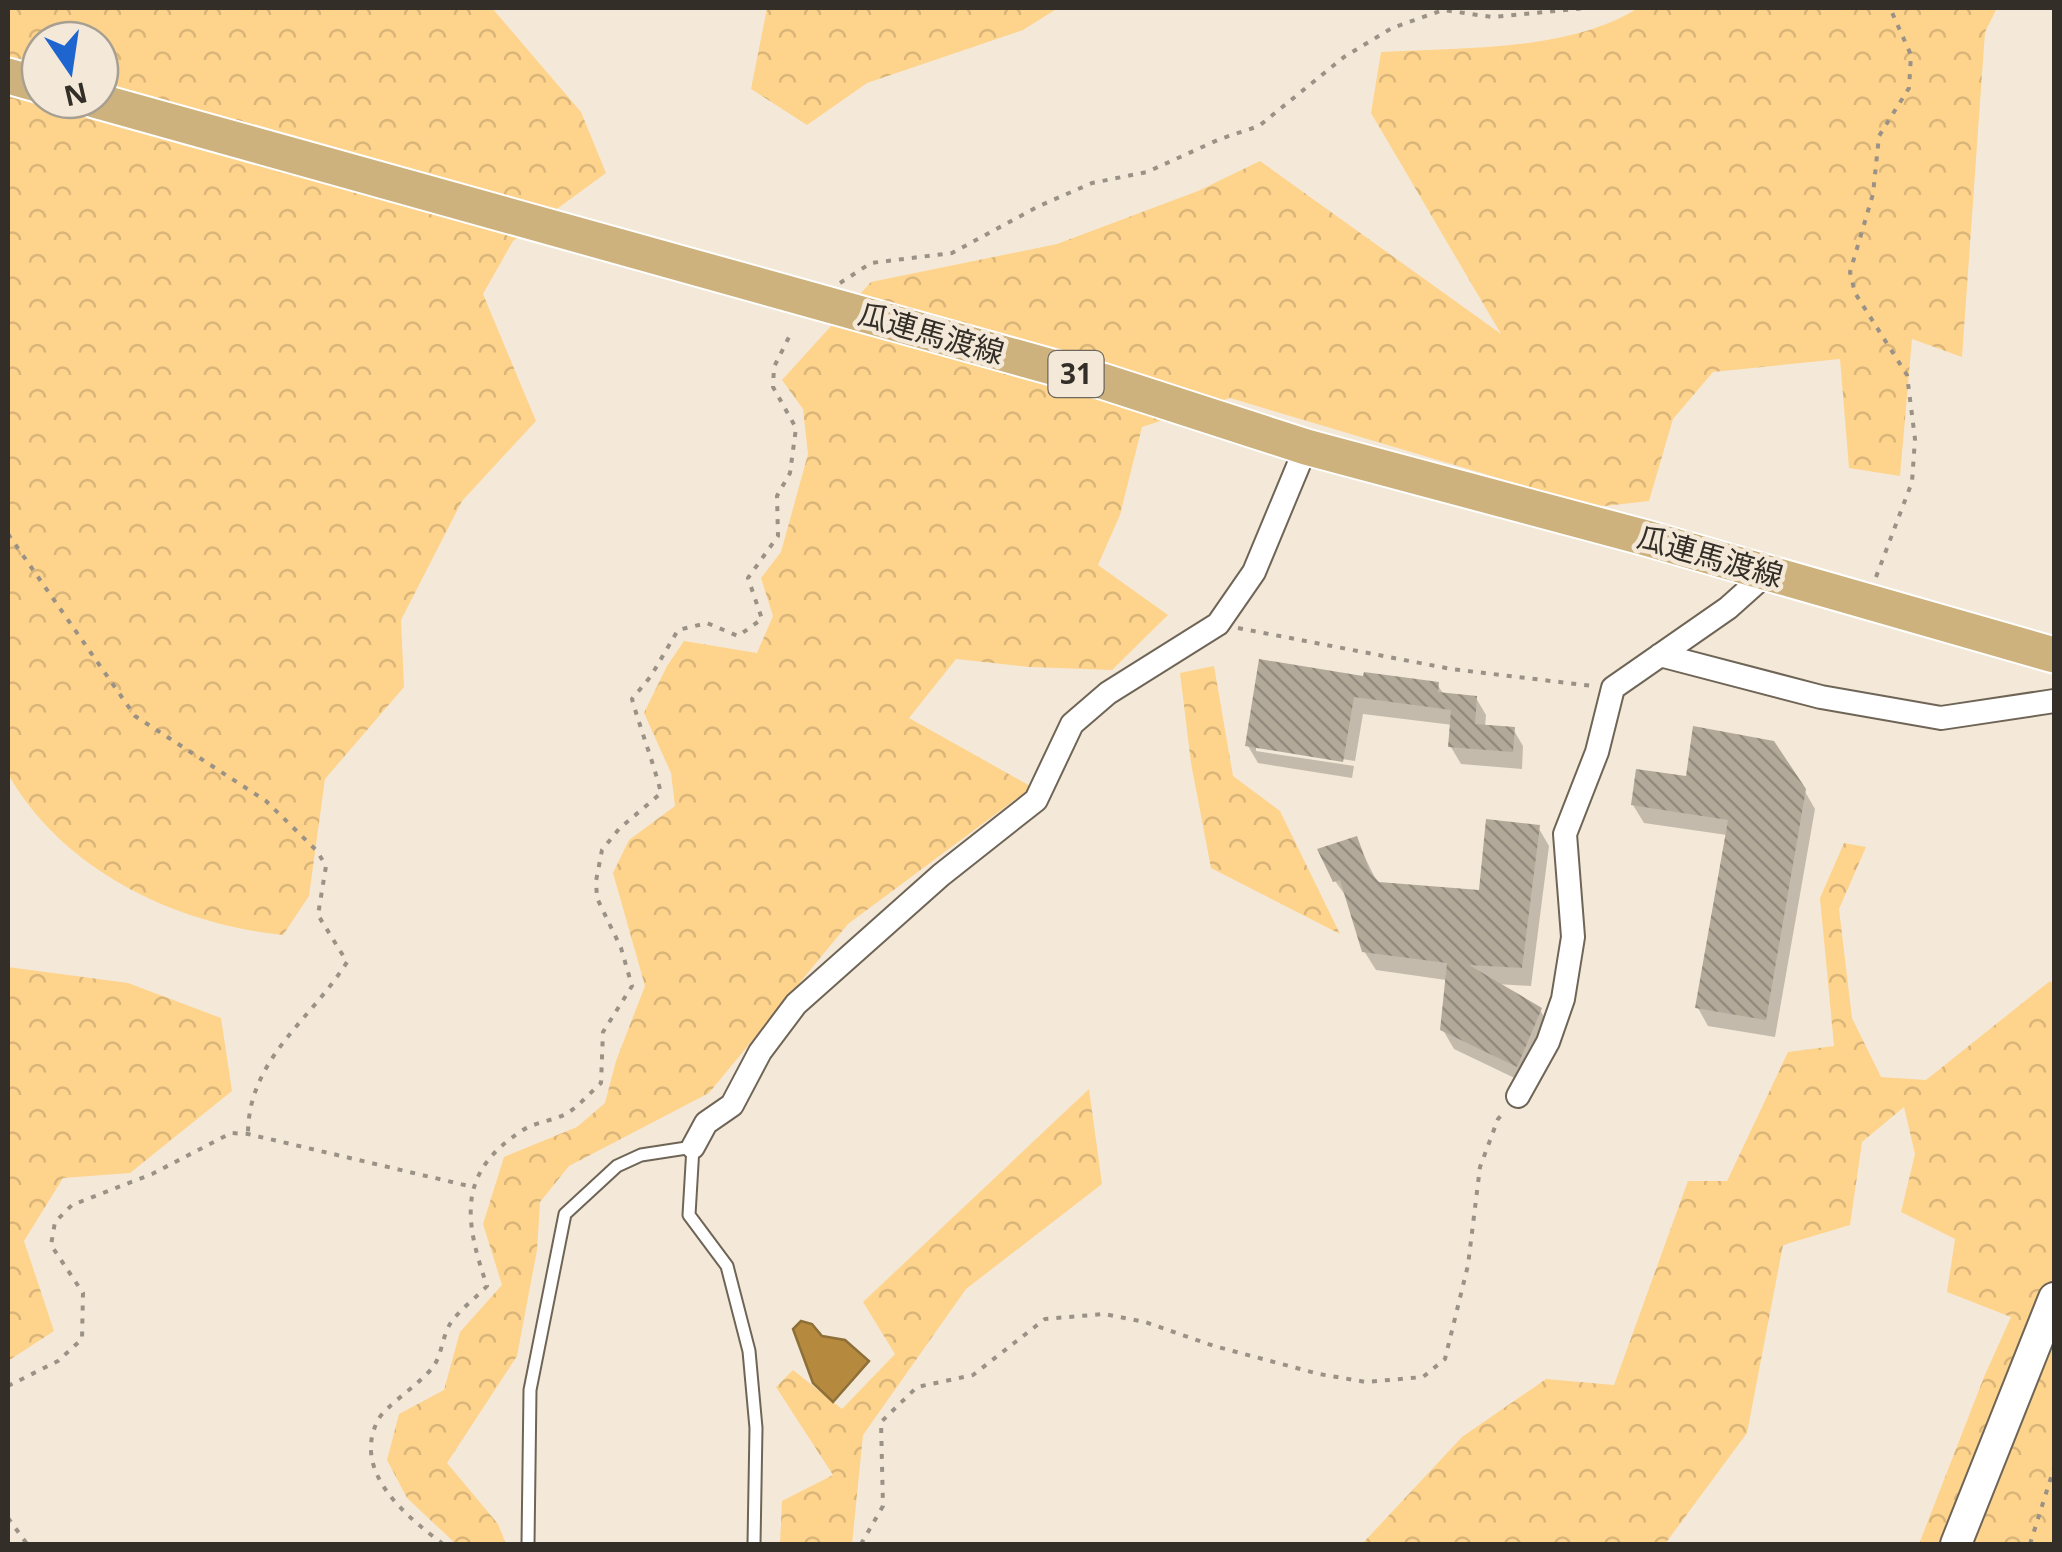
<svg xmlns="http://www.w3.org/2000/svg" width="2062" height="1552" font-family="'Noto Sans','Noto Sans JP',sans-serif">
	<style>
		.forest { fill: url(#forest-crowns); fill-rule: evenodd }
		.water { fill: #b58a3f; stroke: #8e6f38; stroke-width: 2.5 }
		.shadow { fill: #0003 }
		.building { fill: url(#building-back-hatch) }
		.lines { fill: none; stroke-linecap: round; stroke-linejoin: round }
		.lane-casing { stroke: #6f6557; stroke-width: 15 }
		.street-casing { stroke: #6f6557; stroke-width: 26 }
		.secondary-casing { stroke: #6f6557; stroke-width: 34 }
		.primary-casing { stroke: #fff; stroke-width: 39 }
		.path { stroke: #9a9286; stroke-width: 4; stroke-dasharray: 5 8; stroke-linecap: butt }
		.lane { stroke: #fff; stroke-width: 11 }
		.street { stroke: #fff; stroke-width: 22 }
		.secondary { stroke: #fff; stroke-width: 30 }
		.primary { stroke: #ceb27d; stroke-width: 35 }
		.labels { text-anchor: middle; stroke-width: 9; stroke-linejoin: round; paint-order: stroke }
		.shield { fill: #f4e9d8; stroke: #6d675d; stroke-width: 2.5 }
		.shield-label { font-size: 28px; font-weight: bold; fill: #332f28 }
		.street-label { font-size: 30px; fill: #332f28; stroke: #f4e9d8 }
	</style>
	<defs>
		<pattern id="forest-crowns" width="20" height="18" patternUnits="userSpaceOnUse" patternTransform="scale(2.5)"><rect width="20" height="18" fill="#fed38c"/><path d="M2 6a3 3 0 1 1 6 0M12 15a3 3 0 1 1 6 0" fill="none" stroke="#dab579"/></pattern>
		<pattern id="building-back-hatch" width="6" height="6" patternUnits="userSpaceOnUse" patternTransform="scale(2.5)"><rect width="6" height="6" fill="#b3a999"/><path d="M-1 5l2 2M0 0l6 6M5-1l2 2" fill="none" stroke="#928a7d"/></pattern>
	</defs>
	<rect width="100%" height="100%" fill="#f4e9d8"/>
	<path class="forest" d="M8 8H492L581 112 606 173 513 241 483 294 536 421 462 501 401 620 404 687 325 779 309 896 283 935C176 924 63 871 8 774ZM40 40H100V100H40Z
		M767 8H1058L1023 30 867 83 807 125 751 89Z
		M1638 8H1997L1985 32 1962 357 1912 339 1900 476 1849 468 1840 359 1713 372 1673 419 1649 501 1596 507 1230 398 1142 427 1120 515 1098 565 1168 615 1112 670 1029 667 956 659 909 718 1032 787 848 924 709 1093 569 1166 540 1202 537 1250 517 1356 447 1463 498 1524 506 1544H456L407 1498 387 1460 399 1414 444 1390 460 1332 502 1285 483 1224 504 1157 577 1127 605 1103 616 1061 645 986 613 873 629 840 675 806 671 773 644 713 667 666 684 641 757 653 773 616 761 578 781 552 808 454 803 409 782 380 871 282 1057 244 1198 191 1260 161 1501 334 1371 113 1381 52C1463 47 1568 52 1638 8Z
		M1214 666 1233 776 1280 811 1340 934 1211 868 1191 763 1180 673Z
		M1844 843 1866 847 1839 909 1852 1018 1881 1077 1926 1080 2050 981 2054 985V1544H1919L1984 1377 2011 1317 1947 1292 1955 1239 1901 1212 1915 1154 1904 1107 1862 1142 1850 1225 1783 1245 1747 1433 1665 1544H1362L1462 1437 1546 1379 1614 1385 1688 1181H1727L1788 1052 1834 1046 1820 898Z
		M8 967 128 983 221 1018 232 1091 130 1173 63 1178 24 1241 54 1331 8 1361Z
		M1089 1089 1102 1184 966 1289 863 1435 852 1544H780L782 1501 833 1475 776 1387 793 1370 842 1409 895 1354 863 1302Z"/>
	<path class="water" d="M801 1321 812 1324 822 1336 845 1340 869 1361 833 1402 813 1383 793 1329Z"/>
	<path class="shadow" d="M1366 679 1437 684 1444 695 1476 698 1486 715 1485 727 1513 729 1523 746 1522 769 1461 764 1451 747 1453 725 1363 714 1355 761 1256 746V751L1354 766 1352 778 1258 763 1248 746Z
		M1804 790 1815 809 1775 1037 1708 1026 1698 1008 1727 835 1644 823 1633 805Z
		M1538 827 1549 846 1531 986 1496 984 1540 1010 1551 1029 1527 1084 1454 1049 1443 1030 1446 980 1376 970 1364 951 1348 899 1335 881 1356 839 1378 884 1482 893Z"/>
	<path class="building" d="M1259 659 1363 676 1364 672 1439 682 1438 692 1477 696 1475 724 1515 727 1513 752 1448 747 1451 710 1354 697 1343 762 1245 746Z
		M1693 726 1774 741 1806 789 1766 1020 1695 1008 1728 820 1631 805 1636 769 1686 776Z
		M1486 819 1540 825 1522 968 1469 965 1542 1008 1517 1067 1440 1030 1447 963 1362 952 1340 880 1333 882 1317 849 1357 836 1370 872 1379 882 1479 890Z"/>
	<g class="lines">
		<defs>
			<path id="lane" d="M528 1544 530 1390 565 1214 617 1166 641 1155 693 1147 689 1215 727 1266 749 1351 756 1428 754 1544"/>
			<path id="street" d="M1660 655 1821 697 1941 718 2054 701
				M1518 1096 1548 1042 1563 999 1573 937 1565 834 1597 752 1613 688 1728 608 1766 574
				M693 1147 706 1123 732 1105 760 1052 796 1004 941 875 1036 800 1072 724 1108 693 1218 624 1254 572 1306 447"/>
			<path id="secondary" d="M1956 1544 2054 1298"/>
			<path id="primary" d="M8 76 40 85
				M94 100 1102 381 1306 447 1646 538 2054 655"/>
		</defs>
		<use href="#lane" class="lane-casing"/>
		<use href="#street" class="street-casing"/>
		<use href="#secondary" class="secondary-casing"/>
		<use href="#primary" class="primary-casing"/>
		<path class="path" d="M840 283 871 263 952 253 1039 206 1092 183 1147 172 1220 139 1259 126 1344 57 1392 28 1443 10 1492 17 1586 8
			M8 534 135 716 266 801 317 851 326 866 318 915 347 962C311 1020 248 1059 248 1134
			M1876 577 1912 482 1915 439 1907 375 1855 293 1850 272 1873 194 1879 136 1909 88 1911 55 1890 8
			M1238 628 1451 669 1593 686
			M8 1386 58 1361 82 1339 83 1293 51 1245 55 1222 72 1205 152 1174 231 1133 248 1134 473 1187
			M8 1518 27 1544
			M443 1544C407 1517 351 1472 378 1420 385 1406 420 1384 433 1367 442 1355 442 1337 450 1324 459 1310 476 1298 487 1286 464 1219 457 1172 523 1130 536 1122 552 1121 566 1114 578 1107 590 1093 601 1083L603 1032 632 986 621 948 597 898 596 881 602 850 619 829 661 793C653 761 641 731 632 699L651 676 678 630 707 623 738 636 762 619 748 578 778 536 777 496 790 473 796 428 773 387 774 367 791 333
			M861 1544 883 1506 881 1422 917 1387 973 1375 1045 1319 1104 1314 1145 1322 1214 1346 1319 1374 1366 1382 1423 1377 1445 1359 1468 1265 1480 1167 1498 1119 1505 1111
			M2030 1544 2054 1468"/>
		<use href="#lane" class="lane"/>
		<use href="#street" class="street"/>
		<use href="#secondary" class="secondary"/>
		<use href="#primary" class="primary"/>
	</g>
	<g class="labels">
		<rect class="shield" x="1048.5" y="351" width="55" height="46" rx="8"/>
		<g class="shield-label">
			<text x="1076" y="384">31</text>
		</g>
		<g class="street-label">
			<text transform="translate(931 334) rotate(16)" y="10">瓜連馬渡線</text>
			<text transform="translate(1710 557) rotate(16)" y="10">瓜連馬渡線</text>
		</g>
	</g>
	<rect width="2062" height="1552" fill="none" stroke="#332f28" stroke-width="20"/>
	<g transform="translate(70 70) rotate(167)"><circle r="48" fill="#f4e9d8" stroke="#a79f92" stroke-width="2.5"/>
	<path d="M0-8L18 38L0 25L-18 38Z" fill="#1e65d0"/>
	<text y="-15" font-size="28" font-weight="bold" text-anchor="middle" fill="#332f28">N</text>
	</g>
</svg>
